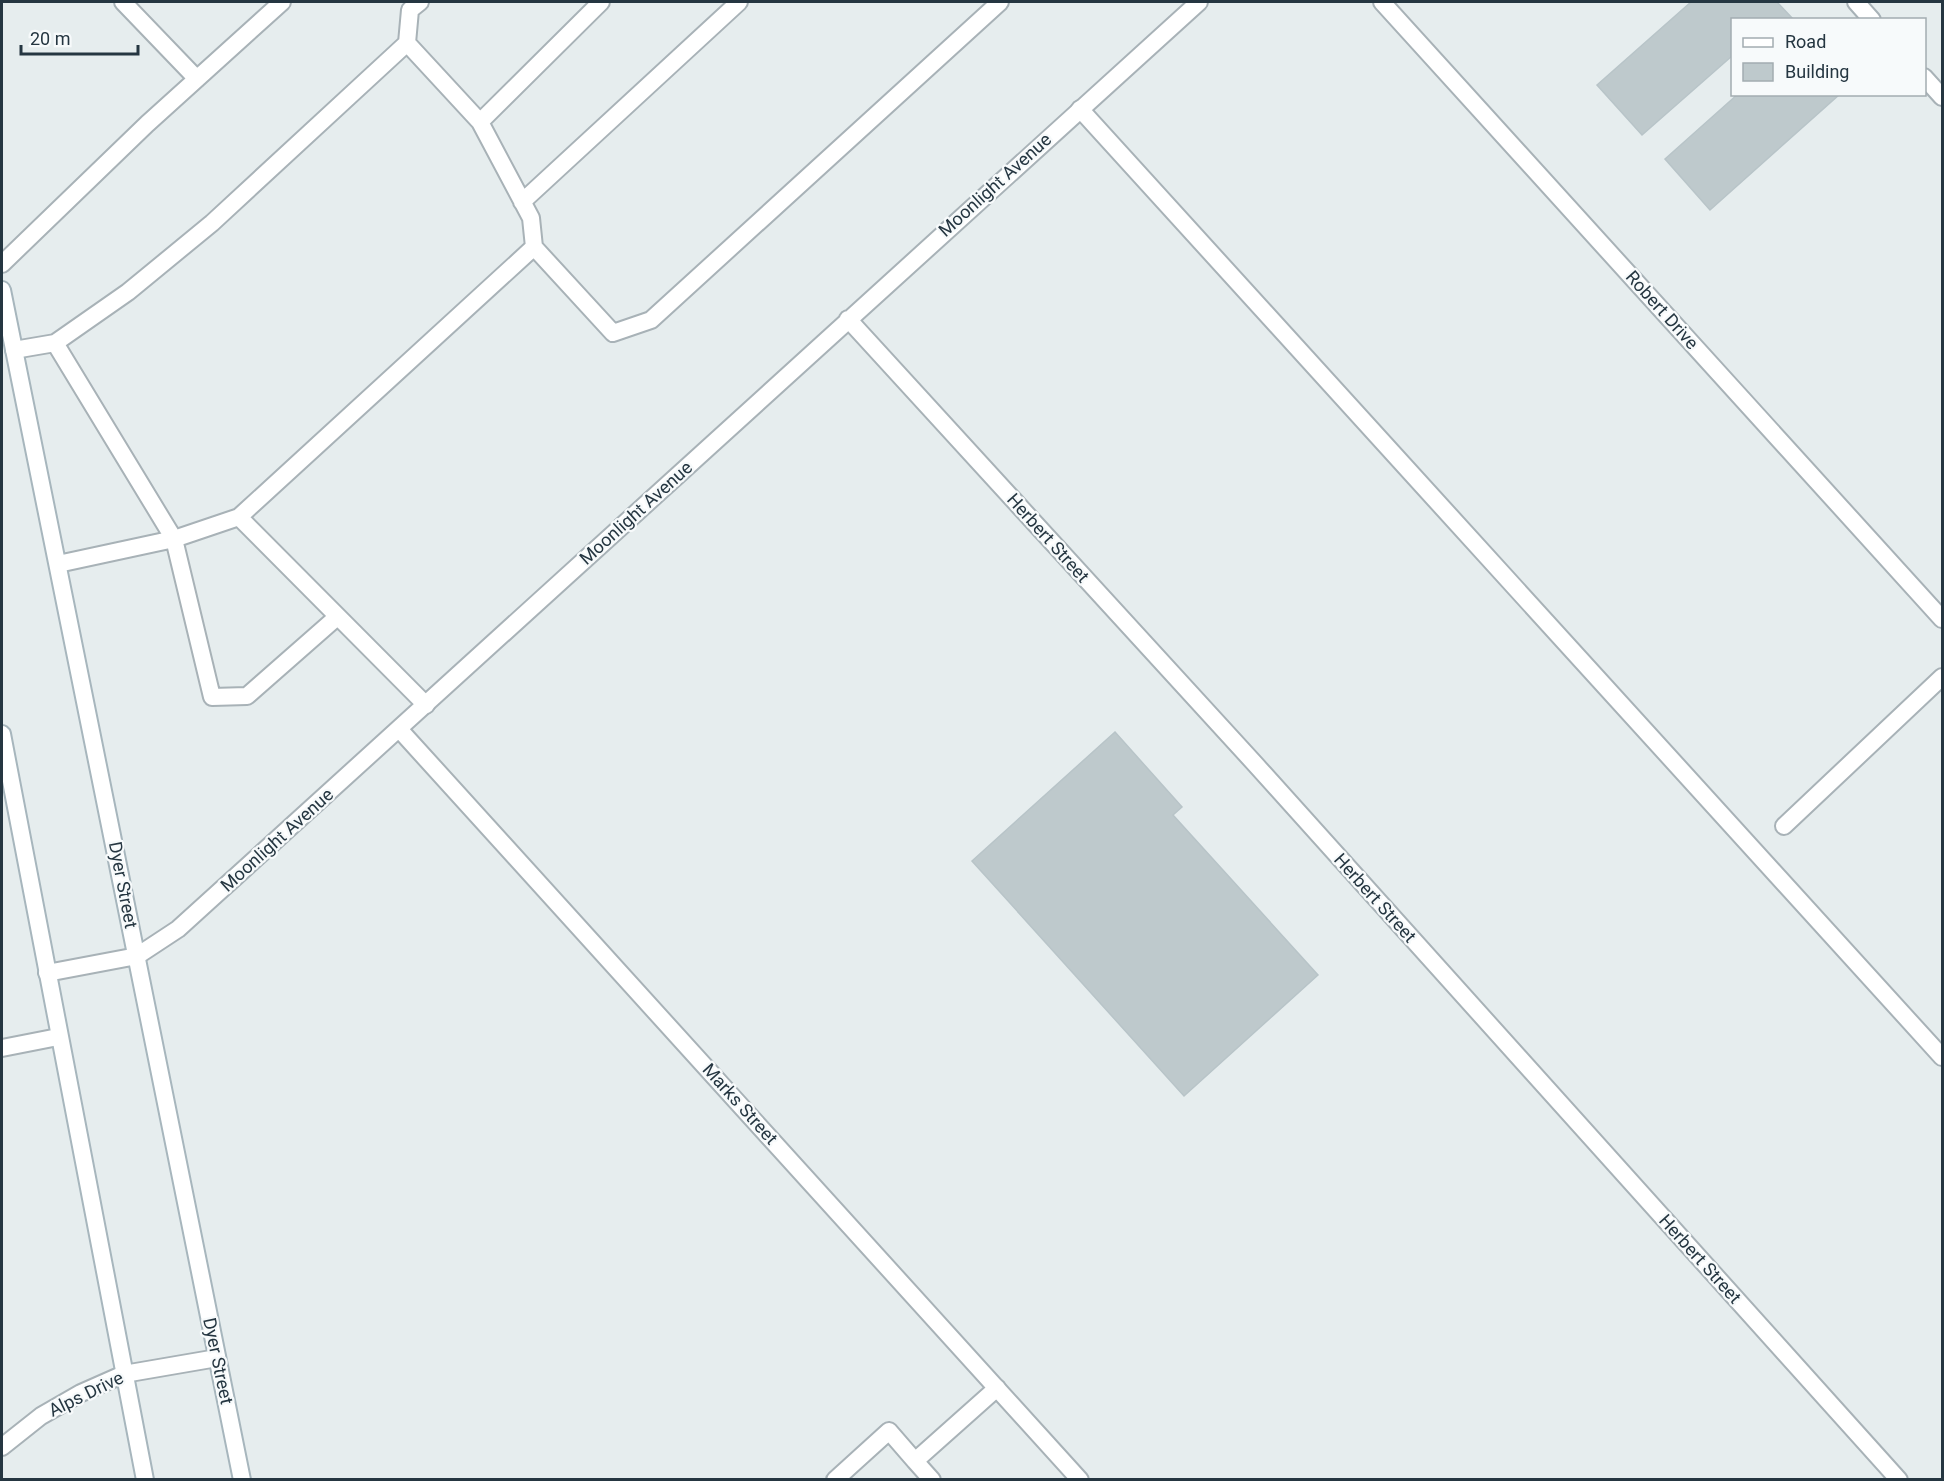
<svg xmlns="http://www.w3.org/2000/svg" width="1944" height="1481" font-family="Roboto,sans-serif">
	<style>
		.building { fill: #bec9cc; stroke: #b8c4c8; stroke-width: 1.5 }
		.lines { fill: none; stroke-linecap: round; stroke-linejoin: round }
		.service-casing { stroke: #a8b2b7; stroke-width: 20 }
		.minor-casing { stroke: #a8b2b7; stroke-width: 20 }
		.secondary-casing { stroke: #a7b6bd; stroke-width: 20 }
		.service { stroke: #fff; stroke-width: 16 }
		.minor { stroke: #fff; stroke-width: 16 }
		.secondary { stroke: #fff; stroke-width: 16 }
		.labels { text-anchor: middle; stroke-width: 4.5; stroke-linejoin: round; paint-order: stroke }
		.street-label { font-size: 18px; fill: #253641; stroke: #f7fafb }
	</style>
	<rect width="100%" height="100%" fill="#e6edee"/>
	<path class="building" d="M1691 2H1777L1794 20H1732V56L1642 135 1597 85Z
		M1738 94H1840L1710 210 1665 159Z
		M1115 732 1182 807 1173 815 1318 975 1184 1096 972 861Z"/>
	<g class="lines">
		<defs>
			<path id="service" d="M123 2 197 79
				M1856 2 1872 20
				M407 43 480 122 601 2
				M1924 77 1942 97
				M1080 109 1942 1057
				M480 122 531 218 534 247 613 333 651 320 1000 2
				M522 202 739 2
				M2 264 147 124 282 2
				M55 343 128 292 212 223 407 43 410 10 420 2
				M14 350 55 343 174 539 212 697 247 696 337 617
				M239 517 534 247
				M58 564 174 539 239 517 426 705
				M1784 826 1942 677
				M2 1048 58 1037
				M835 1480 889 1431 915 1461
				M932 1480 915 1461 997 1388"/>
			<path id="minor" d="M1382 2 1942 619
				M848 319 1256 765 1899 1480
				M399 729 1080 1480
				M47 973 137 956 178 929 1199 2
				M2 1447 41 1416 81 1393 124 1374 217 1358"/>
			<path id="secondary" d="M2 290 242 1480
				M2 734 145 1480"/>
		</defs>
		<use href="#service" class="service-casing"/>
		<use href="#minor" class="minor-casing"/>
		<use href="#secondary" class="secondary-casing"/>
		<use href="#service" class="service"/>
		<use href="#minor" class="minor"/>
		<use href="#secondary" class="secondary"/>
	</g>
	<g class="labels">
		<g class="street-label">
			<text transform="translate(995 185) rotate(-42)" y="6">Moonlight Avenue</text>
			<text transform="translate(1662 310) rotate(48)" y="6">Robert Drive</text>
			<text transform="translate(636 513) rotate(-42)" y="6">Moonlight Avenue</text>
			<text transform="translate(1048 538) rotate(48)" y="6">Herbert Street</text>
			<text transform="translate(277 840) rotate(-42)" y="6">Moonlight Avenue</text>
			<text transform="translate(123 885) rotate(79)" y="6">Dyer Street</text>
			<text transform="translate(1375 898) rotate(48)" y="6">Herbert Street</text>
			<text transform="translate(740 1104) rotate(48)" y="6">Marks Street</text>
			<text transform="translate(1700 1259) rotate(48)" y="6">Herbert Street</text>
			<text transform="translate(218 1361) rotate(78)" y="6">Dyer Street</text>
			<text transform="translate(86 1394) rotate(-26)" y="6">Alps Drive</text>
		</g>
	</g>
	<rect width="1944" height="1481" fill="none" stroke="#253641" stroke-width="6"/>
	<rect x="1731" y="18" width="195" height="78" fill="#f7fafb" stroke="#a3acb1" stroke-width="1.5"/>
	<rect x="1743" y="38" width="30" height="9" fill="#ffffff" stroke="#a3acb1" stroke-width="1.5"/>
	<text x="1785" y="48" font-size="18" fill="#253641">Road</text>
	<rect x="1743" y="63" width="30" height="18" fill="#bec9cc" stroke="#a3acb1" stroke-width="1.5"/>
	<text x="1785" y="78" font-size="18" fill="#253641">Building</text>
	<path d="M21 45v9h117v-9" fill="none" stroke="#253641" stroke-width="3"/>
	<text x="30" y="45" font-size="18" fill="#253641" stroke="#f7fafb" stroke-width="4.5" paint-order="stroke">20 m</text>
</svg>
